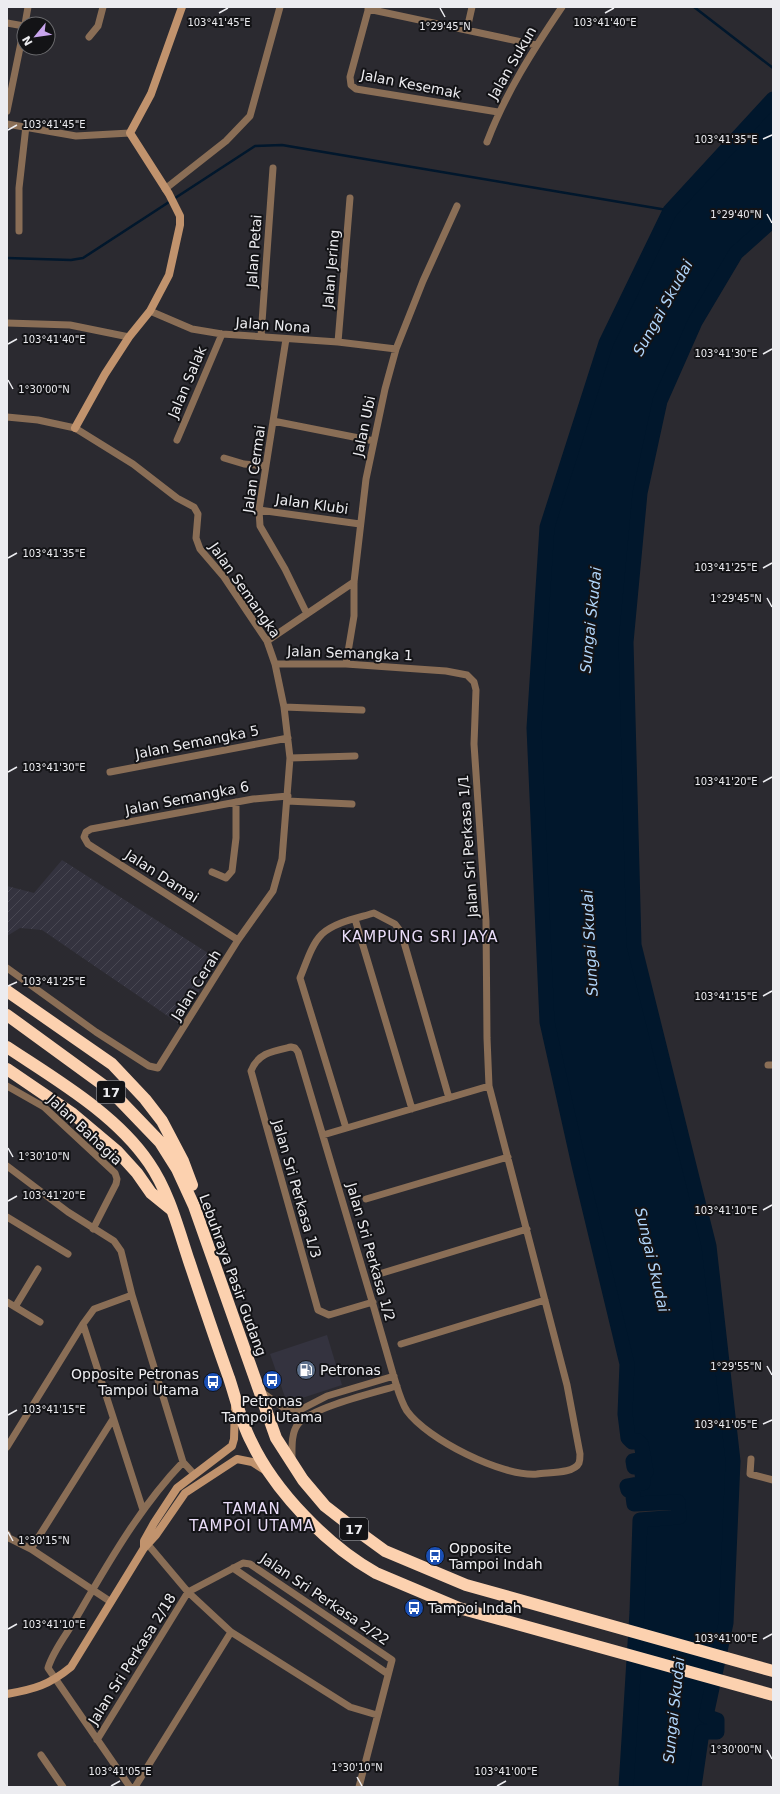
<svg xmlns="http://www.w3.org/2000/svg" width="780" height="1794" font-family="'DejaVu Sans',sans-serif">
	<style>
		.built { fill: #34333f }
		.industrial { fill: url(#industrial-furrows) }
		.water { fill: #01172c }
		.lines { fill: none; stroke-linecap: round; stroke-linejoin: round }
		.stream { stroke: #01172c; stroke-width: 2.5 }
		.river { stroke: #01172c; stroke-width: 15 }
		.street { stroke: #8a6e56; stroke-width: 7 }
		.secondary { stroke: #c1936d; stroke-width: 8 }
		.highway { stroke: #fcd1af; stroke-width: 12 }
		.ticks { fill: none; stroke: #ececf0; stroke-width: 1.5 }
		.labels { text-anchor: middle; stroke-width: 4; stroke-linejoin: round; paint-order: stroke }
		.shield { fill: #131316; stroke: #ababaf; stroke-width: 1 }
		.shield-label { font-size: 13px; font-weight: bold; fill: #ececf0 }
		.street-label { font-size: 14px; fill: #ececf0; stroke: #131316 }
		.poi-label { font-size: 14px; fill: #ececf0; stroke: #131316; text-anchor: start }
		.water-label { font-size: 15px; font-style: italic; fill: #b0d5fa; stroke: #131316 }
		.neighbourhood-label { font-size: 15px; letter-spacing: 1px; fill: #e9dcf8; stroke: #131316 }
		.ticks-label { font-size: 10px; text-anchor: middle; fill: #ececf0; stroke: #131316; stroke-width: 4; stroke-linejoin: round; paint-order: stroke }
	</style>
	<defs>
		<pattern id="industrial-furrows" width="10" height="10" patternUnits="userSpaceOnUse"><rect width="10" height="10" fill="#34333f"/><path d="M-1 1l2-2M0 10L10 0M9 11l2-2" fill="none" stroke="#484752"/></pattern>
	</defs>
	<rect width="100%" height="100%" fill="#2b2a30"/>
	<path class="built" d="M327 1335 342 1385 287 1403 270 1354Z"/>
	<path class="industrial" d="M62 860 219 960 178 1023 42 930 20 928 7 936V886L34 893Z"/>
	<path class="water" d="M773 99V220L736 253 695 322 660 401 640 493 626 642 634 945 709 1246 733 1461 726 1623 706 1716 717 1720V1732H702L694 1787H626L637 1612 640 1520 679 1517 678 1503 634 1504 632 1489 628 1490 627 1486 643 1483 642 1473 646 1472 645 1465 634 1467 633 1461 644 1459 641 1444 637 1441 632 1442 628 1438 625 1414 627 1364 579 1165 547 1022 534 728 547 527 606 343 670 211Z"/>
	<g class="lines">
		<path class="stream" d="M694 7 773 68
			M7 258 71 260 83 258 255 146 282 145 673 211"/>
		<path class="river" d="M626 1787 637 1612 640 1520 679 1517 678 1502 634 1504 632 1489 628 1490 627 1486 643 1483 642 1473 646 1472 645 1465 634 1467 633 1461 644 1459 641 1444 638 1441 632 1442 628 1438 625 1414 627 1364 579 1165 547 1022 534 728 547 527 606 343 670 211 773 99
			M694 1787 702 1732H717V1720L706 1716 726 1623 733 1461 709 1246 634 945 626 642 640 493 660 401 695 322 736 253 773 220"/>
		<path class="street" d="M369 7 350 77 351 85 356 89 498 112
			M368 9 536 45
			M7 23 24 26
			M25 24 28 7
			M467 29 472 7
			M89 37 98 26 103 7
			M7 111 24 28
			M7 124 76 136 130 133
			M487 142C505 94 533 50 562 7
			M165 189 226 141 250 116 280 7
			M19 231V188L26 126
			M150 311 192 329 222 334 338 342 396 349
			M7 323 70 325 129 337
			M261 336 273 168
			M286 339 259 510 260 526 285 569 307 614
			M338 342 350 198
			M7 417 38 420 75 428 133 464 177 498 194 507 198 514 196 538 200 549 224 577 267 641 275 664 284 707 290 758 282 859 273 891 238 940 158 1068 149 1066 96 1032 7 968
			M273 421 374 441
			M177 440 222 334
			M224 458 244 464 266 466
			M259 510 360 524
			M267 641 354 582
			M275 664H346L446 671 467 675 474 682 476 690 474 744 486 921 487 1038 489 1086 567 1385 580 1454C580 1456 580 1460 579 1463 574 1474 547 1472 537 1474 502 1477 427 1439 407 1411 400 1400 397 1386 393 1374 386 1350 379 1325 372 1301 348 1218 323 1135 298 1052L295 1048 291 1047C273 1051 258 1053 251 1071L318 1310 329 1315 373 1302
			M346 664 354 616V582L366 479 385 389 396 349 423 281 457 206
			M284 707 362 710
			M290 758 355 756
			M110 772 288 738
			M287 801 352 804
			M212 872 226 878 232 871 236 838V802
			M355 919 412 1109
			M238 940 88 844 84 837 86 832 91 829 253 799 288 796
			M768 1065H773
			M7 1086 44 1107 115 1173 117 1179 116 1184 93 1229
			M346 1128 300 978C306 964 311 945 322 934 335 922 358 918 374 913L395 924 401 932 449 1098
			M323 1135 489 1086
			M7 1166 68 1212 114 1241 121 1251 132 1295 183 1462 194 1474
			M366 1199 508 1157
			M7 1217 68 1254
			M379 1274 527 1229
			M7 1302 40 1322
			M15 1307 38 1269
			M83 1324 143 1510
			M401 1344 545 1300
			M259 1390 281 1406 289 1411 296 1412 327 1396 394 1376
			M7 1447 83 1324 94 1309 132 1295
			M751 1459 750 1474 773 1480
			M292 1460C292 1448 291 1433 298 1424 310 1408 376 1392 397 1386
			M7 1534 9 1538 31 1549 111 1602
			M145 1541 188 1592 231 1632 350 1707 377 1715
			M31 1549 113 1419
			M233 1568 388 1674
			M97 1740 188 1592 243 1563 250 1564 392 1660 359 1787
			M41 1755 63 1787
			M130 1787 48 1668C53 1651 66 1635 75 1620 107 1565 139 1508 183 1462
			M135 1787 231 1632"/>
		<path class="secondary" d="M75 428 105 374 129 337 150 311 169 275 180 225V216L169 194 130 133 151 94 182 7
			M144 1548V1541L154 1523 177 1488 232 1446 234 1439 235 1407
			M7 1694C35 1689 49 1685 71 1667L144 1548 156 1535 185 1493 237 1459 252 1462 266 1471"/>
		<path class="highway" d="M7 991 112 1064 145 1099 162 1121 183 1161 192 1185
			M7 1015 110 1090 160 1142 177 1169 194 1206 276 1438 303 1480 325 1506 352 1527 385 1551 466 1585 773 1671
			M7 1047C55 1079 116 1114 149 1163 169 1192 178 1228 189 1261 202 1300 215 1339 229 1378 236 1399 241 1422 251 1441 275 1492 328 1546 376 1573L459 1608 773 1695
			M7 1069 73 1114 117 1151 137 1173 151 1193 172 1210"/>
	</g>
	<path class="ticks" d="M440 8 445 17M219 13 228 8M605 13 614 8M8 130 17 125M763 139 772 135M767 214 772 223M8 344 17 339M763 354 772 349M8 380 13 389M8 558 17 553M763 568 772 563M767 598 772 607M8 772 17 767M763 782 772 777M8 986 17 982M763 996 772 991M8 1148 13 1157M8 1201 17 1196M763 1210 772 1205M767 1366 772 1375M8 1415 17 1410M763 1424 772 1420M8 1532 13 1541M8 1629 17 1624M763 1639 772 1634M767 1750 772 1759M357 1777 362 1786M111 1786 120 1781M497 1786 506 1781"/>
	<defs>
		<symbol id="fuel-disc" viewBox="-11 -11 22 22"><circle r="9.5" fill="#5c6f8a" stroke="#131316"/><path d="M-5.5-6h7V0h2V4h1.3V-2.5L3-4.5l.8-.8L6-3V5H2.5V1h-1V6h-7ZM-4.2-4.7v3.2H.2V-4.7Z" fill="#fff"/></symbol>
		<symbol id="bus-disc" viewBox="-11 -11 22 22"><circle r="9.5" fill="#1a4fb4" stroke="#131316"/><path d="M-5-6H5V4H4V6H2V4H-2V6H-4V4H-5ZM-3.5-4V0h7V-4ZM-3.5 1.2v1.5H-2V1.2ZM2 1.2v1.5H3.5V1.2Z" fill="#fff"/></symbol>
	</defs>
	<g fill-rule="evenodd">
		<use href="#fuel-disc" x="295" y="1359" width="22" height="22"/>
		<use href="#bus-disc" x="261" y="1369" width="22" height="22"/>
		<use href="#bus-disc" x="202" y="1371" width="22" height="22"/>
		<use href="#bus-disc" x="424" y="1545" width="22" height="22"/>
		<use href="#bus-disc" x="403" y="1597" width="22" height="22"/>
	</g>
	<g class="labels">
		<g class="shield">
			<rect x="97" y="1081" width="28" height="22" rx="3"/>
			<rect x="340" y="1518" width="28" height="22" rx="3"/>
		</g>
		<g class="shield-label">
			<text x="111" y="1097">17</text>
			<text x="354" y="1534">17</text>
		</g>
		<g class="street-label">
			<text transform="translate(512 63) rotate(-60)" y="5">Jalan Sukun</text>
			<text transform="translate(411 84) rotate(11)" y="5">Jalan Kesemak</text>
			<text transform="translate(254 251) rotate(-86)" y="5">Jalan Petai</text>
			<text transform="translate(331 269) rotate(-85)" y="5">Jalan Jering</text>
			<text transform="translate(273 325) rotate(4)" y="5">Jalan Nona</text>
			<text transform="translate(187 382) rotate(-67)" y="5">Jalan Salak</text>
			<text transform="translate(364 426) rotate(-78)" y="5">Jalan Ubi</text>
			<text transform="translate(254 469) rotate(-82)" y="5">Jalan Cermai</text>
			<text transform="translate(312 504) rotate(8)" y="5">Jalan Klubi</text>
			<text transform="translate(245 590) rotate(55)" y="5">Jalan Semangka</text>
			<text transform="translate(350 653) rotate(2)" y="5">Jalan Semangka 1</text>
			<text transform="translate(197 742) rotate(-11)" y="5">Jalan Semangka 5</text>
			<text transform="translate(187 798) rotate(-11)" y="5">Jalan Semangka 6</text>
			<text transform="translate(468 846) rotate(-94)" y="5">Jalan Sri Perkasa 1/1</text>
			<text transform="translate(162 876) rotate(33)" y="5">Jalan Damai</text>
			<text transform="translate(196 985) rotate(-58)" y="5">Jalan Cerah</text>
			<text transform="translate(85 1130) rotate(43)" y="5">Jalan Bahagia</text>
			<text transform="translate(297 1189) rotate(74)" y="5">Jalan Sri Perkasa 1/3</text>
			<text transform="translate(371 1252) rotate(74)" y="5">Jalan Sri Perkasa 1/2</text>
			<text transform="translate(233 1275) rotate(70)" y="5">Lebuhraya Pasir Gudang</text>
			<text transform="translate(325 1599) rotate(34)" y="5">Jalan Sri Perkasa 2/22</text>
			<text transform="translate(132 1659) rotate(-58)" y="5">Jalan Sri Perkasa 2/18</text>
		</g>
		<g class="poi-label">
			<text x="320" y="1375">Petronas</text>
			<text x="199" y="1379" text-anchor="end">Opposite Petronas<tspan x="199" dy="16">Tampoi Utama</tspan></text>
			<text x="272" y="1406" text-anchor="middle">Petronas<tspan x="272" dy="16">Tampoi Utama</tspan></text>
			<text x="449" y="1553">Opposite<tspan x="449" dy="16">Tampoi Indah</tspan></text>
			<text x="428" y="1613">Tampoi Indah</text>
		</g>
		<g class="water-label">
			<text transform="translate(663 308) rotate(-61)" y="5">Sungai Skudai</text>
			<text transform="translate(591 620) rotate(-84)" y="5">Sungai Skudai</text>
			<text transform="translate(590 943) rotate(-93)" y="5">Sungai Skudai</text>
			<text transform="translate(652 1260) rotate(77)" y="5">Sungai Skudai</text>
			<text transform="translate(674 1710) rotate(-84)" y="5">Sungai Skudai</text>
		</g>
		<g class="neighbourhood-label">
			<text x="420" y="942">KAMPUNG SRI JAYA</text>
			<text x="252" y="1514">TAMAN<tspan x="252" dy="17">TAMPOI UTAMA</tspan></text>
		</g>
	</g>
	<g class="ticks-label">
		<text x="219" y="26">103°41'45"E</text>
		<text x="605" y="26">103°41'40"E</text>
		<text x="445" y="30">1°29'45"N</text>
		<text x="54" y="128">103°41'45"E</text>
		<text x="726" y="143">103°41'35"E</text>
		<text x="736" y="218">1°29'40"N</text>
		<text x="54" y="343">103°41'40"E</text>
		<text x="726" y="357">103°41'30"E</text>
		<text x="44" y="393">1°30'00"N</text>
		<text x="54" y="557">103°41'35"E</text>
		<text x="726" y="571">103°41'25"E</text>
		<text x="736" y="602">1°29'45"N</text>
		<text x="54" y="771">103°41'30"E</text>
		<text x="726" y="785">103°41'20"E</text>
		<text x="54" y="985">103°41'25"E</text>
		<text x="726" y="1000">103°41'15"E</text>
		<text x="44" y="1160">1°30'10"N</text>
		<text x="54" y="1199">103°41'20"E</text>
		<text x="726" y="1214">103°41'10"E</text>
		<text x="736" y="1370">1°29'55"N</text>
		<text x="54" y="1413">103°41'15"E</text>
		<text x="726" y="1428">103°41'05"E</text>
		<text x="44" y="1544">1°30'15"N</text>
		<text x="54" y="1628">103°41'10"E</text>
		<text x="726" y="1642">103°41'00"E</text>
		<text x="736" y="1753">1°30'00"N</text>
		<text x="357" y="1771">1°30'10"N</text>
		<text x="120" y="1775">103°41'05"E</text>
		<text x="506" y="1775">103°41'00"E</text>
	</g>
	<rect width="780" height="1794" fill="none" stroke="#ececf0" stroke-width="16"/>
	<g transform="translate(36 36) rotate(241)"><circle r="19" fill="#131316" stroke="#6a6a6d"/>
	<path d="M0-3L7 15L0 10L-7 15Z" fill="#c9a5ee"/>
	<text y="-6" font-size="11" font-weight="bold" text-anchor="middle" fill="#ececf0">N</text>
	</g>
</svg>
